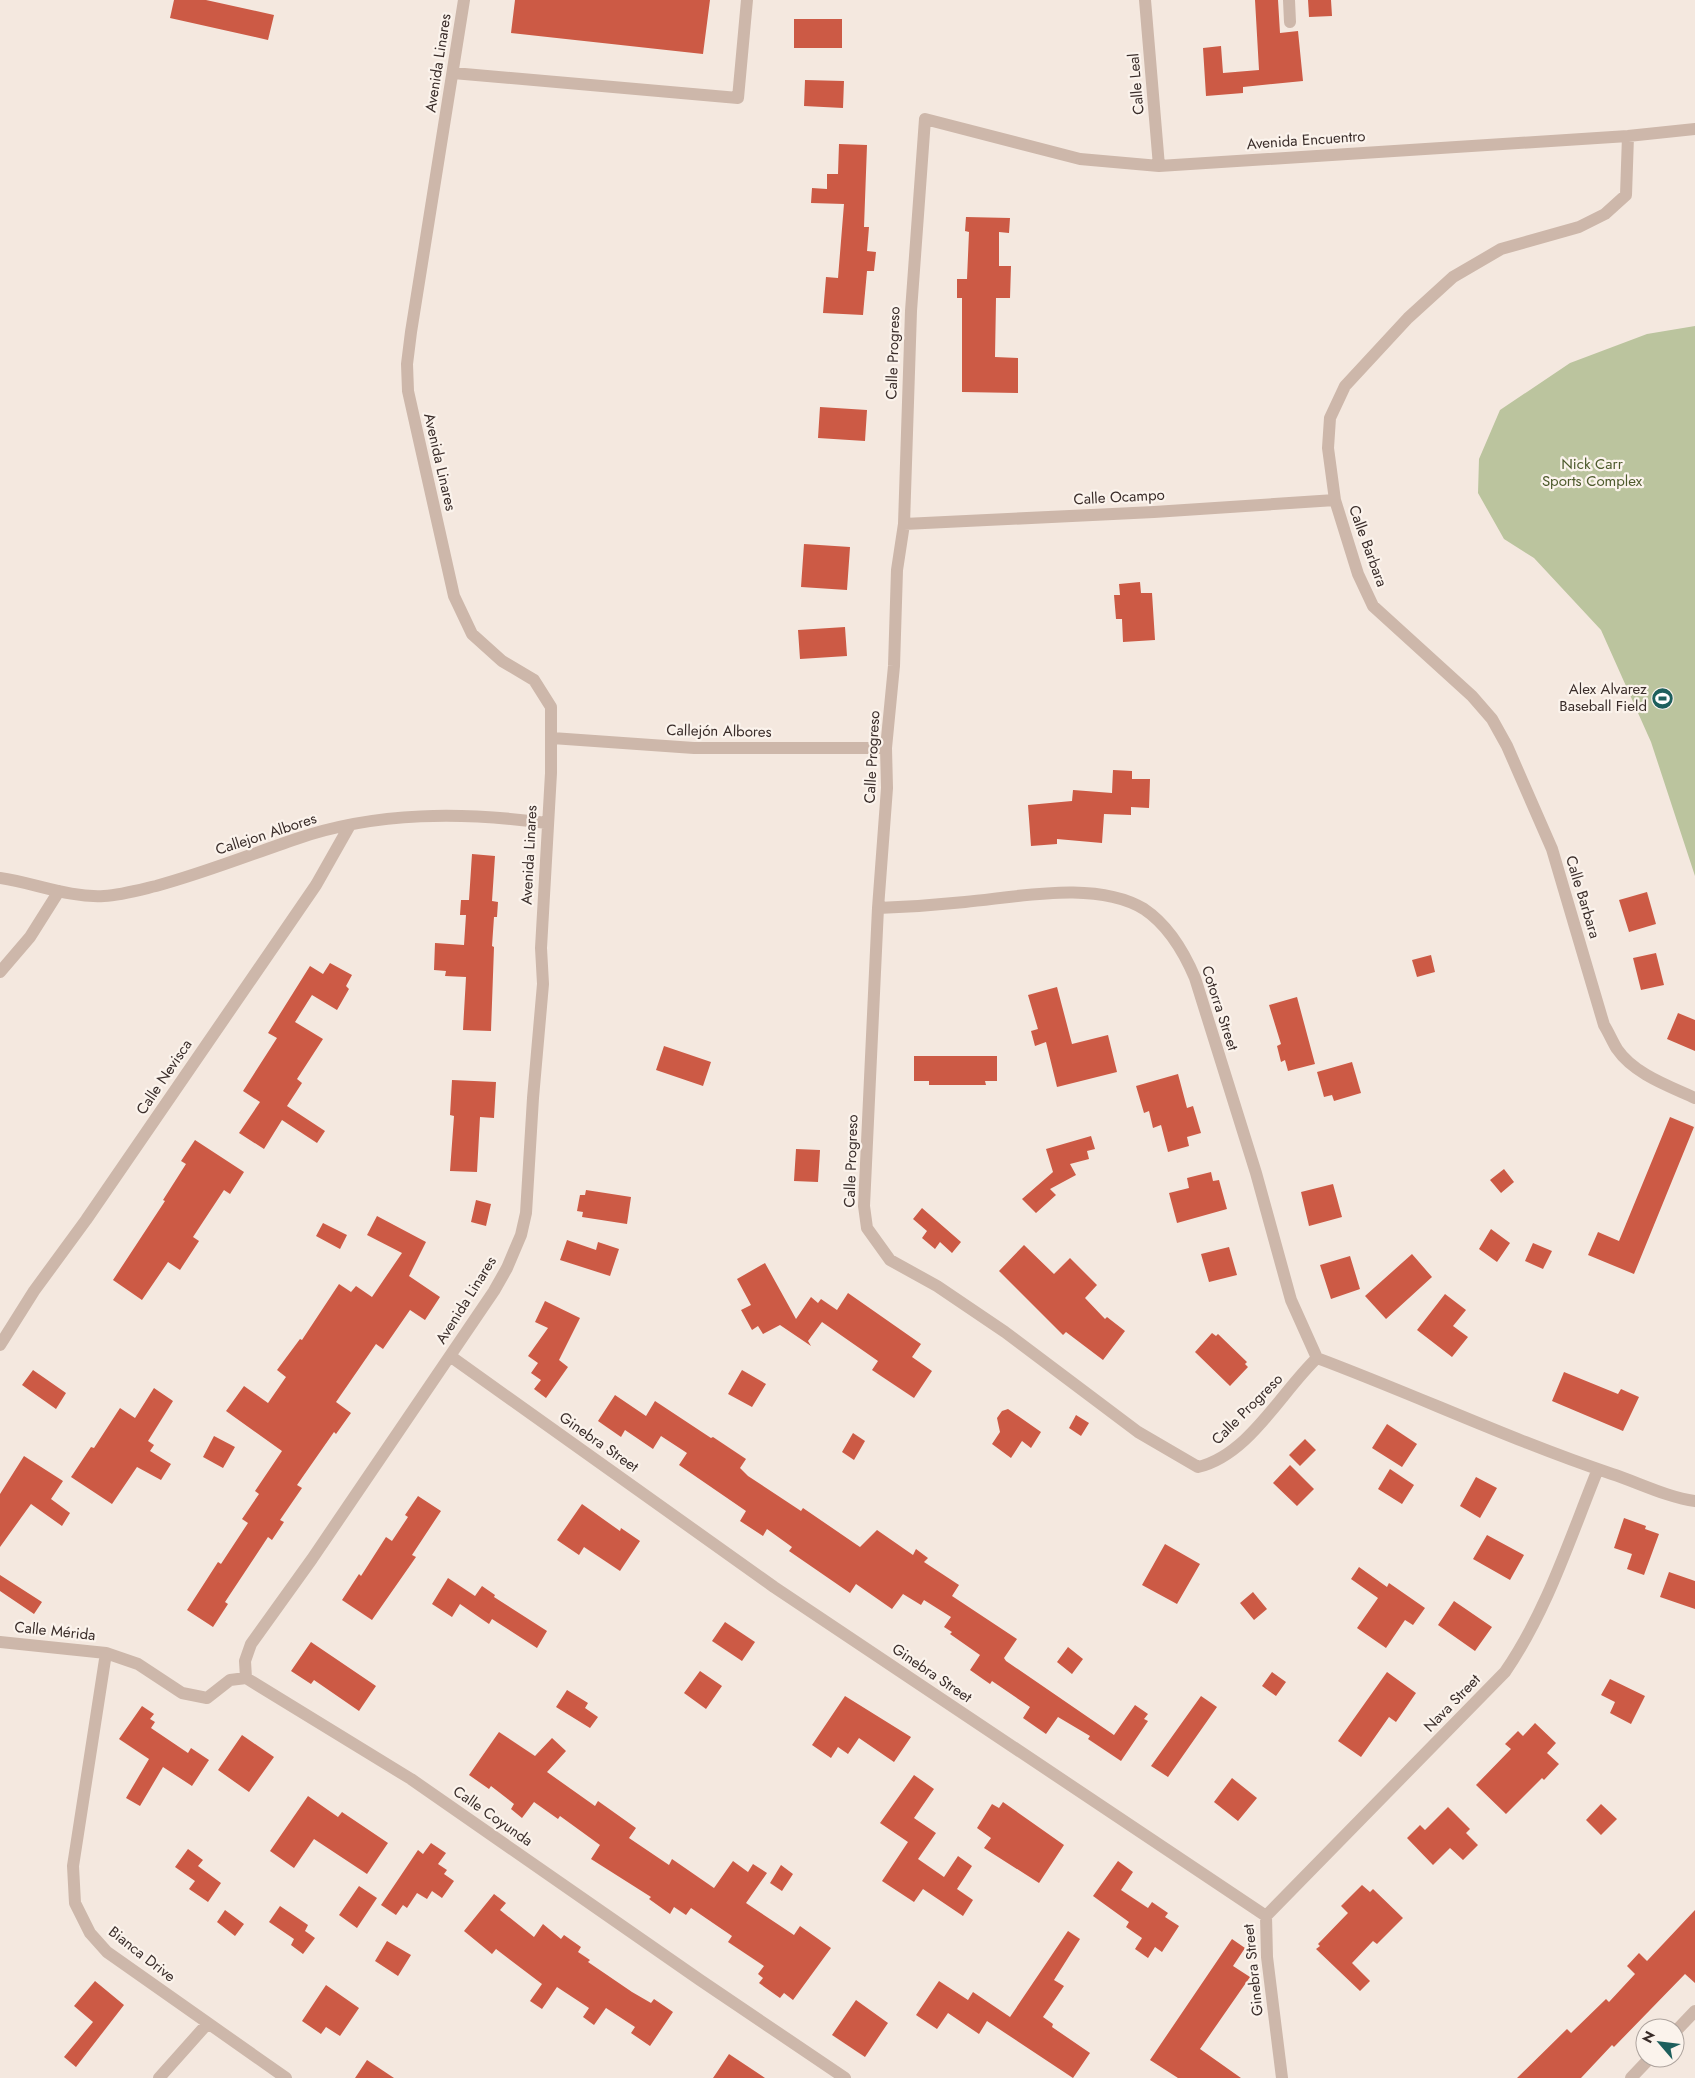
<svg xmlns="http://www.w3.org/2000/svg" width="1695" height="2078" font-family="Jost,sans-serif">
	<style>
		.green { fill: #bbc49e }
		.building { fill: #cc5a45 }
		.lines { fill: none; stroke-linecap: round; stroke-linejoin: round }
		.minor { stroke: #cdb7aa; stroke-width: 12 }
		.labels { text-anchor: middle; stroke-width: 4.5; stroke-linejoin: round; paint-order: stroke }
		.street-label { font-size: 15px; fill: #3a2d2a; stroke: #fbf3ec }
		.park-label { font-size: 15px; fill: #4d5a2c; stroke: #fbf3ec }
		.poi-label { font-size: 15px; fill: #3a2d2a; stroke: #fbf3ec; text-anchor: end }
	</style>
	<rect width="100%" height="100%" fill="#f4e8df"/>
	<path class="green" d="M1695 326V876L1651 742 1601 630 1534 558 1504 539 1478 493 1479 459 1500 410 1570 363 1647 334Z"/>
	<path class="building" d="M174 0H206L274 15 268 40 170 18Z
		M515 0H710L703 54 511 33Z
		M1255 0H1278L1280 33 1298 31 1303 81 1243 87V93L1206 96 1203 48 1221 46 1223 73 1259 70Z
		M1308 0H1331L1332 16 1309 17Z
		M794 19H842V48H794Z
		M805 80 844 81 843 108 804 106Z
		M839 144 867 145 864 227H869L867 251 876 252 874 271H867L863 315 823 313 826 277 838 278 844 204 811 203 812 188 827 189V174H838Z
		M966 217 1010 218 1009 233 999 232V266H1011L1010 298H996L995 357 1018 358V393L962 392V298H957V279H967L969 232 965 231Z
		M820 407 867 410 865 441 818 438Z
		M804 544 850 547 847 590 801 587Z
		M1140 582 1141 593H1152L1155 640 1123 642 1122 619H1116L1114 595H1120L1119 584Z
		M845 627 847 656 800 659 798 630Z
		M1113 770 1132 771V779H1150L1149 808 1131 807V815L1104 814 1102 843 1057 839V844L1031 846 1028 805 1072 801 1073 790 1112 793Z
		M472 854 495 856 492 901 498 902 497 917H494L492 946 494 947 491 1031 463 1030 466 977 445 976 446 971 434 970 435 943 464 945 466 915H460L461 900H469Z
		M1647 892 1656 924 1629 932 1619 900Z
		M1656 953 1664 985 1641 990 1633 958Z
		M1431 955 1435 972 1417 977 1412 960Z
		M330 963 352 975 346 986 349 989 337 1010 312 995 295 1022 323 1039 297 1079 302 1083 287 1106 325 1131 317 1143 282 1120 264 1149 239 1133 260 1102 243 1091 277 1038 268 1033 310 966 323 974Z
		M1057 987 1072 1044 1108 1035 1117 1072 1057 1087 1046 1042 1035 1046 1031 1031 1038 1029 1028 995Z
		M1297 997 1315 1064 1288 1071 1285 1060 1281 1062 1277 1046 1281 1044 1269 1005Z
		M1678 1013 1695 1020V1051L1667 1039Z
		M664 1046 711 1062 703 1086 656 1070Z
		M914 1056H997V1081H985L986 1085H929V1081H914Z
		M1352 1062 1361 1093 1334 1101 1332 1095 1324 1097 1317 1072Z
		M1178 1074 1187 1108 1193 1106 1201 1133 1187 1137 1189 1146 1168 1152 1161 1125 1153 1128 1149 1111 1144 1113 1136 1086Z
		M452 1080 496 1082 494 1118 480 1117 477 1172 450 1171 454 1116 450 1115Z
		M1670 1117 1694 1127 1634 1274 1588 1255 1598 1232 1619 1241Z
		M1091 1136 1095 1149 1087 1151 1089 1159 1070 1164 1076 1175 1050 1189 1056 1195 1036 1213 1022 1199 1053 1172 1046 1149Z
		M195 1140 244 1172 230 1194 224 1190 193 1237 199 1241 180 1270 168 1262 142 1300 113 1280 165 1201 163 1200 186 1164 181 1161Z
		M796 1149 820 1150 818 1182 794 1181Z
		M1504 1169 1514 1182 1501 1193 1490 1180Z
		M1211 1172 1213 1181 1219 1180 1227 1209 1177 1223 1169 1193 1189 1188 1187 1178Z
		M1333 1184 1342 1217 1309 1226 1301 1192Z
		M586 1190 631 1197 627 1224 582 1217 583 1212 577 1211 580 1195H585Z
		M476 1200 491 1204 486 1226 471 1222Z
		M922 1208 961 1242 952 1253 940 1242 935 1249 922 1238 927 1231 913 1219Z
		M377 1216 426 1242 409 1276 440 1297 425 1320 410 1310 383 1349 376 1344 336 1402 351 1413 336 1434 334 1432 297 1485 302 1488 280 1520 284 1522 272 1540 268 1537 225 1602 228 1604 213 1627 187 1610 218 1562 221 1564 248 1523 242 1519 259 1494 255 1491 282 1451 226 1411 244 1386 268 1403 286 1377 277 1370 300 1339 302 1340 339 1284 351 1292 356 1286 372 1297 402 1253 367 1235Z
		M323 1223 347 1235 340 1249 316 1236Z
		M1491 1229 1510 1243 1497 1262 1479 1249Z
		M567 1240 596 1250 598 1242 619 1249 610 1276 560 1260Z
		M1533 1243 1552 1251 1543 1269 1525 1261Z
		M1024 1245 1054 1274 1070 1258 1097 1285 1085 1298 1105 1319 1107 1317 1125 1331 1103 1360 1066 1332 1063 1335 999 1271Z
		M1229 1247 1237 1275 1209 1282 1201 1254Z
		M1412 1254 1432 1277 1386 1319 1365 1296Z
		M1350 1256 1360 1289 1331 1299 1320 1265Z
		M765 1263 796 1319 811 1297 818 1303 821 1299 837 1310 848 1293 921 1344 912 1357 932 1371 914 1398 872 1370 878 1361 822 1322 808 1341 811 1346 780 1325 763 1334 758 1326 752 1330 741 1310 751 1305 737 1279Z
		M1445 1294 1466 1310 1453 1326 1468 1337 1452 1357 1417 1330Z
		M545 1301 580 1318 559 1360 568 1367 546 1398 534 1389 541 1380 531 1373 538 1363 528 1356 548 1328 535 1322Z
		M1212 1333 1216 1336 1218 1334 1247 1362 1245 1364 1248 1367 1230 1386 1195 1352Z
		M33 1370 66 1393 56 1409 22 1385Z
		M742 1370 766 1384 752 1407 728 1394Z
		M1564 1372 1618 1394 1621 1389 1639 1397 1623 1431 1552 1401Z
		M154 1388 173 1401 148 1441 154 1445 150 1451 171 1464 161 1480 137 1467 112 1504 71 1477 91 1447 94 1448 120 1408 135 1418Z
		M615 1395 646 1416 655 1401 711 1438 713 1437 746 1459 740 1468 748 1476 801 1511 803 1508 860 1547 877 1530 913 1555 916 1549 928 1558 924 1562 959 1585 952 1596 1017 1639 1004 1658 1006 1661 1114 1735 1135 1705 1148 1714 1144 1719 1148 1721 1121 1761 1088 1739 1090 1736 1058 1717 1046 1734 1023 1718 1030 1707 992 1681 990 1684 970 1670 980 1655 950 1634 952 1632 944 1627 951 1617 924 1600 921 1605 903 1594 892 1609 856 1584 850 1593 789 1551 792 1547 767 1529 763 1536 740 1521 746 1511 679 1465 687 1453 661 1436 653 1449 625 1430 621 1437 598 1421Z
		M1008 1409 1041 1432 1031 1448 1022 1441 1011 1458 992 1444 1000 1432 997 1418 1002 1411Z
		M1076 1415 1089 1423 1081 1436 1069 1428Z
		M1387 1424 1417 1444 1402 1467 1372 1448Z
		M853 1433 865 1441 854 1460 842 1452Z
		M214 1436 235 1447 223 1468 203 1457Z
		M1305 1439 1316 1450 1300 1466 1289 1455Z
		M24 1456 63 1481 51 1499 70 1513 62 1526 31 1504 0 1547V1494Z
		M1290 1465 1314 1489 1297 1506 1273 1483Z
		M1390 1469 1414 1485 1402 1504 1378 1489Z
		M1476 1477 1497 1488 1480 1518 1460 1506Z
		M418 1496 441 1511 412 1555 416 1557 372 1620 342 1600 359 1574 361 1576 386 1537 392 1541 408 1517 405 1515Z
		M582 1504 620 1531 621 1528 640 1541 620 1571 584 1547 579 1555 557 1540Z
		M1624 1518 1646 1526 1645 1529 1659 1534 1644 1575 1627 1569 1632 1554 1614 1548Z
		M1487 1535 1524 1555 1510 1580 1473 1559Z
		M1165 1544 1200 1564 1177 1604 1142 1585Z
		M1359 1567 1387 1587 1389 1583 1425 1608 1413 1625 1405 1620 1386 1648 1357 1628 1378 1598 1351 1579Z
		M1669 1572 1695 1581V1609L1660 1597Z
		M0 1575 42 1602 34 1614 0 1591Z
		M448 1578 475 1596 482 1586 495 1595 494 1597 547 1631 537 1648 492 1619 489 1624 460 1604 452 1617 432 1604Z
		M1253 1592 1267 1609 1254 1620 1240 1603Z
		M1454 1601 1492 1627 1475 1651 1438 1625Z
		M725 1622 755 1642 742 1661 712 1641Z
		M311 1642 376 1686 359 1711 314 1680 311 1684 291 1671Z
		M1068 1647 1083 1659 1072 1674 1057 1662Z
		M700 1671 722 1686 706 1709 684 1693Z
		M1272 1672 1286 1682 1276 1696 1262 1686Z
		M1387 1672 1416 1693 1396 1722 1389 1717 1361 1757 1338 1741Z
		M1610 1679 1645 1696 1631 1724 1610 1713 1615 1702 1601 1695Z
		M567 1690 588 1703 585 1708 598 1717 590 1728 556 1707Z
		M845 1696 911 1737 894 1762 859 1738 848 1754 838 1747 831 1758 812 1745Z
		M1201 1696 1217 1707 1168 1777 1151 1766Z
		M142 1706 154 1714 150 1719 155 1722 151 1728 188 1753 191 1748 209 1760 192 1786 163 1767 140 1806 126 1798 149 1759 119 1739Z
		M1535 1723 1556 1743 1547 1753 1559 1764 1544 1780 1542 1778 1506 1814 1476 1785 1511 1749 1505 1744 1518 1731 1523 1736Z
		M499 1732 535 1756 552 1738 566 1751 547 1772 595 1806 598 1801 636 1828 629 1838 669 1865 672 1859 714 1888 733 1861 748 1872 753 1864 767 1873 746 1903 794 1935 800 1926 831 1948 793 2000 784 1993 780 1998 759 1983 763 1978 758 1974 764 1966 728 1942 732 1936 691 1908 686 1915 674 1907 670 1914 649 1899 651 1897 591 1859 600 1845 560 1816 558 1819 534 1802 522 1818 511 1809 514 1804 491 1786 489 1789 469 1775Z
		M242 1735 274 1757 249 1792 218 1770Z
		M914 1775 934 1789 914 1818 936 1833 918 1859 944 1877 958 1856 972 1866 957 1889 973 1900 963 1916 923 1889 914 1902 882 1881 908 1842 880 1823Z
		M1232 1778 1257 1798 1238 1821 1214 1802Z
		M308 1796 338 1817 342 1812 388 1843 367 1874 314 1839 294 1868 270 1851Z
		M1003 1802 1064 1845 1039 1883 984 1848 991 1838 977 1828 992 1804 999 1808Z
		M1601 1804 1617 1819 1601 1835 1586 1820Z
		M1448 1807 1470 1829 1466 1833 1478 1845 1463 1860 1450 1848 1433 1865 1407 1838 1420 1825 1425 1830Z
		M431 1843 446 1853 438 1864 447 1870 444 1874 454 1881 442 1898 432 1891 427 1899 417 1893 407 1908 403 1905 396 1915 381 1905 418 1850 423 1854Z
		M188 1849 203 1860 198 1866 221 1883 208 1902 189 1889 195 1881 175 1867Z
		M1118 1861 1133 1872 1121 1890 1148 1908 1152 1902 1168 1913 1165 1917 1179 1926 1162 1952 1155 1947 1148 1958 1135 1949 1142 1938 1126 1927 1129 1922 1093 1896Z
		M781 1865 793 1874 782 1891 770 1883Z
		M1362 1885 1370 1892 1373 1889 1403 1918 1377 1944 1373 1941 1352 1963 1370 1981 1360 1991 1316 1949 1320 1946 1318 1944 1348 1913 1341 1906Z
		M359 1886 377 1898 357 1928 339 1915Z
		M494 1894 506 1903 500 1910 534 1937 543 1924 561 1939 564 1935 581 1947 578 1952 590 1960 588 1962 632 1992 651 2003 654 1999 673 2012 650 2046 631 2033 635 2027 606 2008 594 2025 583 2017 589 2008 557 1987 542 2009 530 2001 542 1984 496 1949 492 1954 464 1931Z
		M280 1906 308 1925 305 1931 315 1938 303 1954 291 1945 294 1939 269 1922Z
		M225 1910 244 1924 235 1936 217 1922Z
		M1695 1910V1983L1685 1974 1614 2047 1612 2045 1581 2078H1517L1567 2029 1571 2033 1606 1999 1609 2002 1635 1974 1627 1966 1639 1953 1647 1961Z
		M1068 1931 1080 1939 1054 1980 1064 1986 1043 2017 1053 2024 1052 2027 1090 2053 1073 2078 987 2021 979 2034 948 2013 937 2029 916 2015 939 1981 968 2000 973 1992 1010 2017Z
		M1232 1939 1245 1948 1233 1966 1250 1977 1200 2049 1241 2078H1178L1150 2060Z
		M387 1941 411 1955 398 1976 375 1961Z
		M95 1981 124 2005 76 2067 64 2057 93 2022 74 2006Z
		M326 1985 359 2008 340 2036 326 2027 321 2034 302 2021Z
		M856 2000 888 2023 865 2057 832 2035Z
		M729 2054 765 2078H713Z
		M367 2060 394 2078H355Z"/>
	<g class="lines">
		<path class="minor" d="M1145 0 1159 166
			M1289 0 1290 22
			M453 73 738 98 747 0
			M1695 129 1628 136 1159 166 1080 159 925 119 911 311 904 524 897 570 894 666 886 748 887 788 878 908 864 1206 867 1228 890 1260 937 1286 1005 1332 1138 1432 1198 1467C1249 1455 1281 1392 1317 1358 1416 1395 1511 1440 1612 1474 1637 1482 1669 1498 1695 1501
			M1628 136 1626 195 1605 214 1579 227 1501 249 1453 277 1408 318 1345 386 1330 418 1328 448 1335 500 1358 574 1373 606 1472 696 1492 719 1507 746 1552 849 1604 1025C1609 1033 1612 1041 1617 1049 1634 1074 1669 1086 1695 1098
			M904 524 1154 512 1335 500
			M552 738 694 748H886
			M0 878C35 883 69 898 104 896 121 895 139 890 156 886 204 873 249 855 296 839 377 811 464 812 547 823
			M878 908C907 907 936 905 965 902 1018 897 1096 880 1144 909 1168 925 1184 952 1195 978L1256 1173 1291 1300 1317 1358
			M0 972 30 937 59 891
			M0 1345 34 1291 86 1220 316 885 350 825
			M450 1356 774 1587 1266 1916 1267 1957 1282 2078
			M0 1642 106 1653 138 1664 182 1693 207 1698 230 1680 246 1678 411 1779 700 1980 845 2078
			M106 1653 73 1866 75 1903 90 1933 107 1952 286 2078
			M246 1678 245 1661 251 1644 312 1559 494 1291 507 1268 521 1235 526 1213 533 1098 543 984 541 948 551 773V707L534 680 502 661 472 634 454 596 408 391 407 364 411 332 464 0
			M1266 1916 1505 1672C1547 1611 1570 1538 1598 1469
			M1675 2032 1695 2011
			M159 2078 208 2023
			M1631 2078 1650 2058"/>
	</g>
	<defs>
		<symbol id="stadium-disc" viewBox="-11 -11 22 22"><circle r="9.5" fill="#1d5f5d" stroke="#fbf3ec"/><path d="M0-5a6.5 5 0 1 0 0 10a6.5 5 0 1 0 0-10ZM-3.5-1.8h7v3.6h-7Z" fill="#fff"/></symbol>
	</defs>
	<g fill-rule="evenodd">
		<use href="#stadium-disc" x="1650" y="686" width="25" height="25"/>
	</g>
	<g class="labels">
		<g class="street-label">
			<text transform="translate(438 63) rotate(-81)" y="5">Avenida Linares</text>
			<text transform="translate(1136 84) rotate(-95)" y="5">Calle Leal</text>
			<text transform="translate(1306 140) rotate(-4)" y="5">Avenida Encuentro</text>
			<text transform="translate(893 353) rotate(-88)" y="5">Calle Progreso</text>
			<text transform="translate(440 462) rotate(77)" y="5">Avenida Linares</text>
			<text transform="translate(1119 497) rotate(-3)" y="5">Calle Ocampo</text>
			<text transform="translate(1368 546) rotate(70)" y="5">Calle Barbara</text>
			<text transform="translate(719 731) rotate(1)" y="5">Callejón Albores</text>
			<text transform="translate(872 757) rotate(-87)" y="5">Calle Progreso</text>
			<text transform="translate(266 834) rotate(-18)" y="5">Callejon Albores</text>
			<text transform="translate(529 855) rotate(-87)" y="5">Avenida Linares</text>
			<text transform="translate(1583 897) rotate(73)" y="5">Calle Barbara</text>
			<text transform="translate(1220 1008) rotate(72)" y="5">Cotorra Street</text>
			<text transform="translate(164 1077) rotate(-56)" y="5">Calle Nevisca</text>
			<text transform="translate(851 1161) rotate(-88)" y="5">Calle Progreso</text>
			<text transform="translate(466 1300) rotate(-58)" y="5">Avenida Linares</text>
			<text transform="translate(1247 1409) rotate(-45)" y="5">Calle Progreso</text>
			<text transform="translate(599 1442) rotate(35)" y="5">Ginebra Street</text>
			<text transform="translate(55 1631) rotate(6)" y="5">Calle Mérida</text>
			<text transform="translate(932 1673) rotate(34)" y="5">Ginebra Street</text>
			<text transform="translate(1452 1703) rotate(-46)" y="5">Nava Street</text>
			<text transform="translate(493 1816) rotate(35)" y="5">Calle Coyunda</text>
			<text transform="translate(142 1954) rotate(38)" y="5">Bianca Drive</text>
			<text transform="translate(1253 1970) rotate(-96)" y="5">Ginebra Street</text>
		</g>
		<g class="park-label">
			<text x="1592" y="469">Nick Carr<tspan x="1592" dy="17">Sports Complex</tspan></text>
		</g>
		<g class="poi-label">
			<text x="1647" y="694">Alex Alvarez<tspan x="1647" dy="17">Baseball Field</tspan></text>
		</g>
	</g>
	<g transform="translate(1660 2043) rotate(298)"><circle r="24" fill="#fbf3ec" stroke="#aea49e"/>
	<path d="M0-4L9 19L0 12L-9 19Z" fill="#1d5f5d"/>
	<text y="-8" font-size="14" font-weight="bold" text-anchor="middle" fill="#3a2d2a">N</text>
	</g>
</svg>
